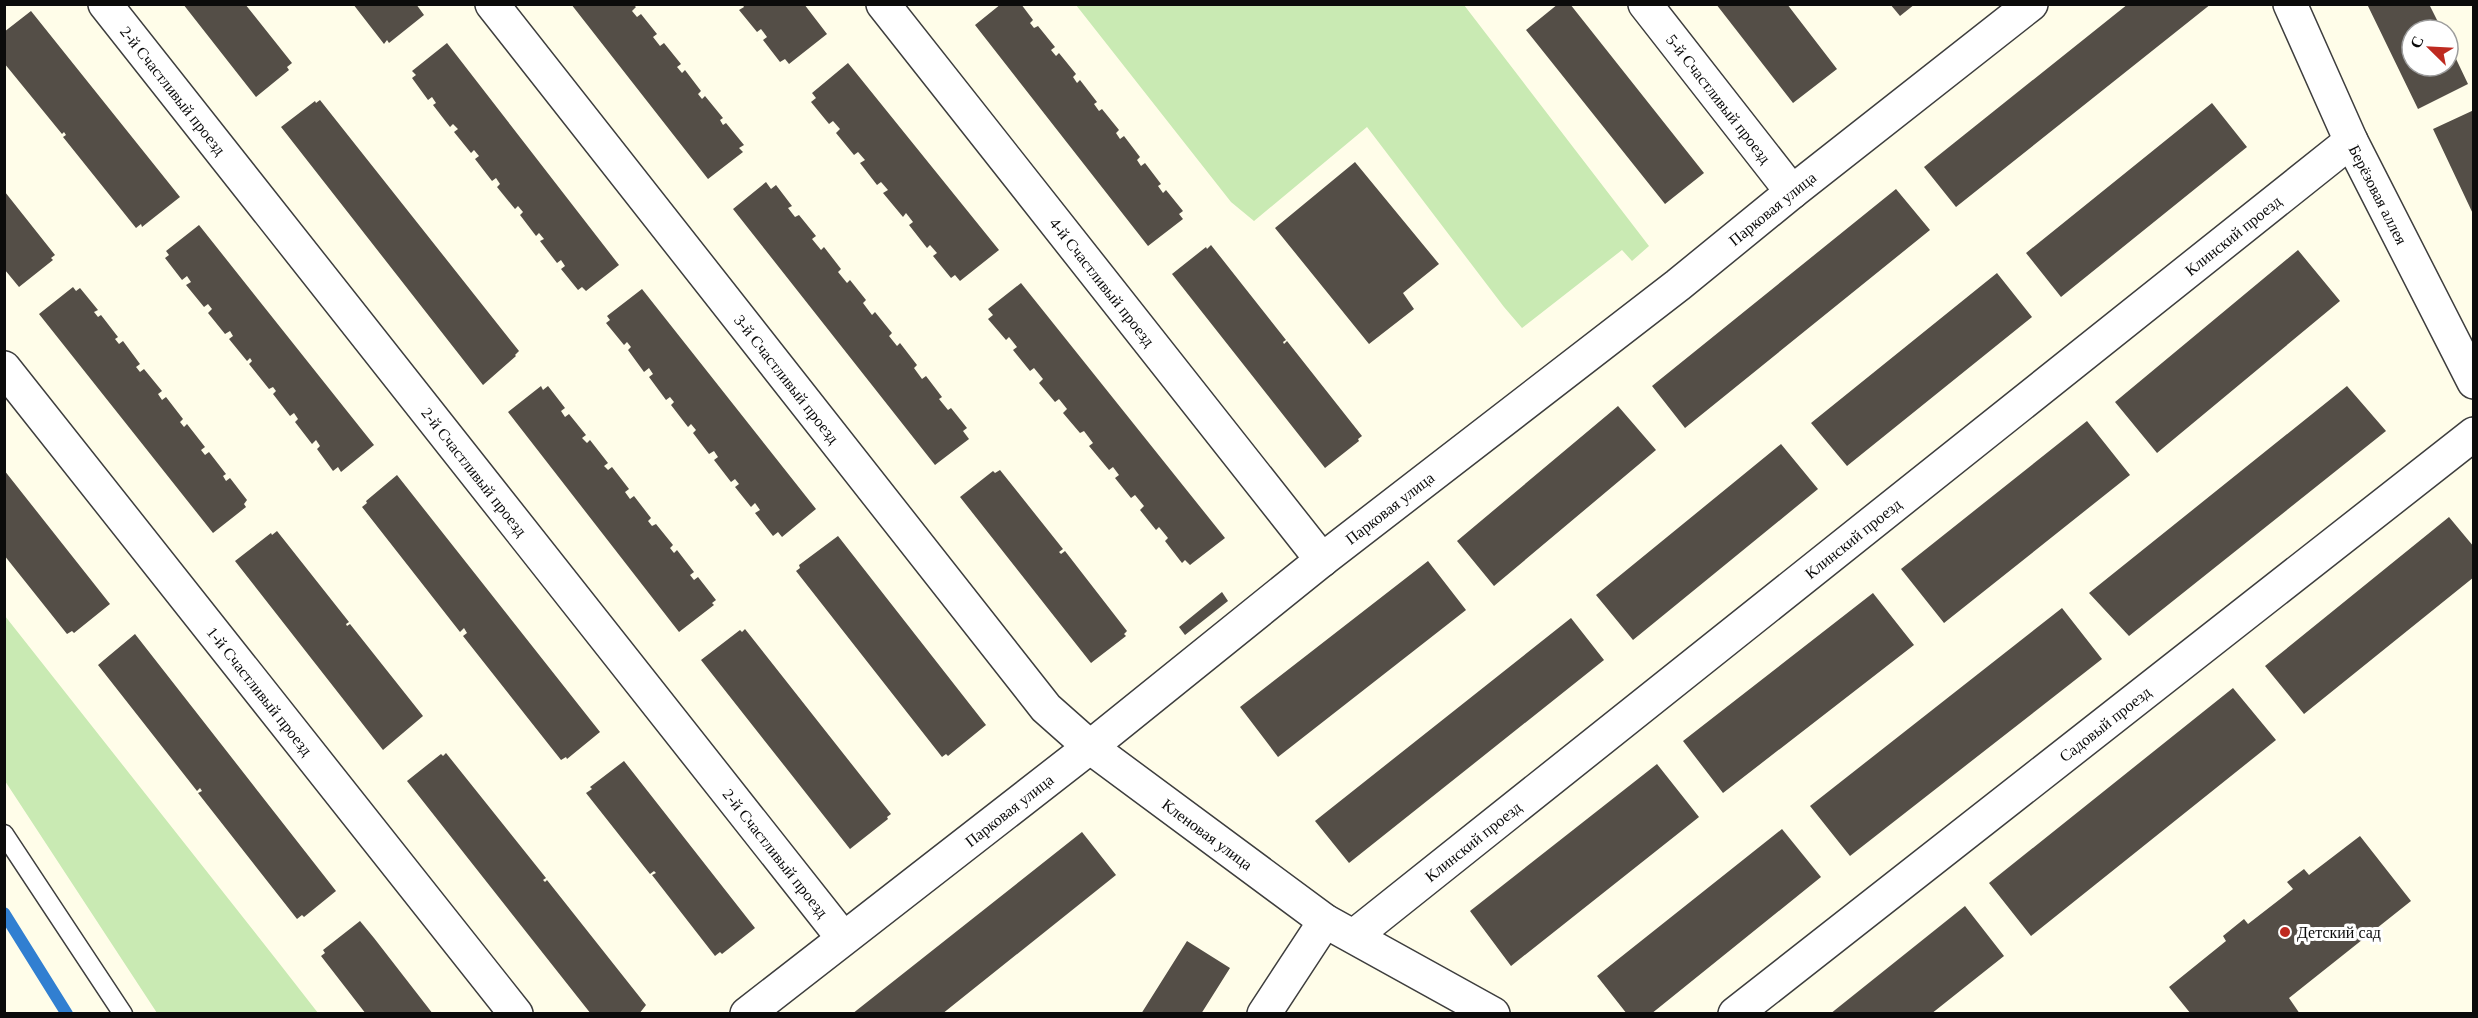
<svg xmlns="http://www.w3.org/2000/svg" width="2478" height="1018" font-family="Georgia,serif">
	<style>
		.green { fill: #c9eab3 }
		.lines { fill: none; stroke-linecap: round; stroke-linejoin: round }
		.stream { stroke: #317fd1; stroke-width: 12 }
		.building { fill: #544e47 }
		.service-casing { stroke: #3e3e3e; stroke-width: 21 }
		.minor-casing { stroke: #3e3e3e; stroke-width: 36 }
		.service { stroke: #fff; stroke-width: 18 }
		.minor { stroke: #fff; stroke-width: 33 }
		.poi-dot { fill: #be2a20; stroke: #fff; stroke-width: 2 }
		.labels { text-anchor: middle; stroke-width: 6; stroke-linejoin: round; paint-order: stroke }
		.street-label { font-size: 16px; fill: #0b0b0b; stroke: #fff }
		.poi-label { font-size: 16px; fill: #0b0b0b; stroke: #fff; text-anchor: start }
	</style>
	<rect width="100%" height="100%" fill="#fffde9"/>
	<path class="green" d="M1076 5H1464L1649 246 1632 261 1622 250 1522 328 1504 307 1367 127 1254 221 1231 202Z
		M5 616 279 963 318 1013H157L5 781Z"/>
	<g class="lines">
		<path class="stream" d="M4 913 67 1014"/>
	</g>
	<path class="building" d="M183 4H245L292 63 287 67 289 70 256 97Z
		M353 4H416L424 15 389 43 387 40 384 44Z
		M571 4H633L636 7 632 11 637 17 641 14 657 34 653 37 660 46 664 43 681 64 677 67 682 73 685 70 701 91 698 94 702 99 705 96 723 118 720 120 723 125 726 123 744 145 739 148 743 152 708 179Z
		M742 4H804L827 34 789 64 785 59 780 62 763 40 767 37 761 29 757 32 739 10 744 7Z
		M1001 4H1021L1033 20 1030 23 1034 28 1038 26 1055 47 1051 50 1056 56 1059 53 1076 74 1073 77 1077 83 1080 80 1097 102 1094 104 1099 111 1102 109 1119 130 1116 133 1120 139 1124 136 1140 157 1137 160 1141 166 1145 163 1161 184 1158 186 1163 193 1166 190 1183 211 1179 214 1183 219 1148 246 975 25Z
		M1558 4H1570L1704 173 1665 204 1526 30Z
		M1716 4H1787L1837 69 1793 103Z
		M1890 4H1915L1900 16Z
		M2128 4H2211L1956 207 1924 167Z
		M2367 4H2429L2442 30H2412V66H2448V42L2468 84 2418 109Z
		M31 11 180 197 142 227 141 224 136 228 63 137 66 135 64 132 62 134 4 63V32Z
		M447 43 619 265 586 291 582 287 578 290 561 269 565 266 561 260 557 263 540 241 544 239 539 233 536 236 520 215 523 212 518 206 515 209 497 187 500 184 496 178 492 181 475 159 479 156 474 150 471 153 454 132 458 129 453 124 450 127 433 105 436 103 432 97 428 100 412 78 416 75 412 71Z
		M848 63 999 250 960 281 955 275 951 278 933 256 937 253 930 245 927 248 909 225 913 222 906 213 903 217 883 193 888 190 881 182 877 185 860 163 865 160 858 152 854 155 836 133 840 129 833 121 829 124 811 102 816 98 812 93Z
		M320 100 519 351 515 355 516 356 483 385 281 127 315 101 316 103Z
		M2212 103 2247 147 2061 297 2026 253Z
		M2474 110V216L2433 129Z
		M1355 162 1439 264 1403 293 1414 309 1369 344 1275 228Z
		M766 182 771 189 776 185 792 206 788 208 795 217 799 215 816 236 812 239 821 250 824 247 841 269 838 272 847 283 850 280 866 300 863 303 872 315 875 312 892 333 889 336 897 346 900 343 917 365 914 368 922 379 926 376 942 397 939 399 948 410 951 408 967 428 963 431 969 439 935 465 733 209Z
		M1896 189 1930 230 1685 428 1652 386Z
		M5 192 55 255 51 258 53 260 19 287 5 270Z
		M199 225 374 445 341 472 338 467 333 471 317 449 320 446 316 440 312 444 295 422 298 419 294 413 290 416 273 394 276 391 273 387 269 389 249 364 252 361 250 358 247 361 229 339 233 336 230 331 225 334 208 313 212 309 208 304 204 307 186 285 191 282 187 276 182 280 165 258 169 255 166 251Z
		M1211 245 1286 340 1283 342 1284 344 1287 341 1362 436 1358 439 1359 441 1325 468 1172 274 1206 247 1207 249Z
		M2298 250 2340 301 2157 453 2115 402Z
		M1997 273 2032 317 1847 466 1811 423Z
		M1021 283 1225 538 1190 565 1185 560 1182 563 1165 541 1168 538 1159 527 1156 530 1140 510 1144 506 1135 495 1131 498 1115 478 1119 475 1113 467 1109 470 1089 446 1093 443 1084 431 1080 433 1063 413 1067 409 1059 399 1055 402 1039 383 1043 379 1034 368 1030 371 1013 350 1017 347 1009 337 1006 340 988 319 993 315 988 309Z
		M73 287 76 291 80 288 98 310 94 312 98 317 101 315 118 337 115 339 119 344 123 341 140 364 136 367 140 372 144 369 162 391 158 394 162 400 166 397 183 419 180 422 184 427 187 424 205 447 201 450 205 455 209 452 226 474 223 476 226 481 230 478 247 500 244 504 246 507 213 533 39 314Z
		M642 289 816 509 782 537 778 532 773 536 755 513 760 510 755 503 751 507 735 487 739 484 735 479 731 482 714 460 718 457 714 451 709 454 693 433 696 430 691 424 688 427 671 405 674 402 670 397 666 400 649 377 653 374 649 368 644 372 628 350 631 347 627 342 624 345 606 323 610 320 607 316Z
		M541 386 543 390 548 386 565 408 561 411 565 417 569 414 586 435 582 438 587 443 590 440 608 463 604 466 608 470 612 467 629 489 625 492 630 499 634 496 651 518 648 521 652 526 656 524 673 545 670 548 674 553 677 550 694 572 690 575 694 580 698 577 716 600 712 603 714 605 679 632 508 412Z
		M2347 386 2386 431 2129 636 2089 593Z
		M1618 406 1656 450 1494 586 1457 541Z
		M2087 421 2130 475 1944 623 1901 569Z
		M1781 444 1818 489 1633 640 1596 595Z
		M4 470 110 604 74 633 72 631 67 634 4 555Z
		M1000 470 1063 549 1059 552 1061 554 1065 551 1127 631 1124 634 1126 636 1091 663 960 497 993 471 995 473Z
		M397 475 600 732 567 759 566 757 561 760 463 636 467 633 464 628 460 632 362 507 367 503 366 501Z
		M2449 517 2474 547V577L2304 714 2265 666Z
		M277 531 349 622 346 624 347 626 350 624 423 716 383 750 235 561 271 533 272 535Z
		M838 536 986 725 948 756 946 754 942 757 796 571 800 568 799 565Z
		M1428 561 1466 610 1278 757 1240 707Z
		M1222 592 1228 601 1185 635 1179 627Z
		M1873 593 1914 645 1723 793 1683 741Z
		M2062 608 2102 659 1850 856 1810 806Z
		M1571 618 1604 660 1349 863 1315 821Z
		M745 629 891 814 887 817 888 819 850 849 701 660 740 630 742 632Z
		M135 634 336 891 304 917 302 915 297 919 198 793 202 791 200 788 197 791 98 665Z
		M2233 688 2276 740 2031 936 1989 883Z
		M446 753 546 878 543 880 545 882 547 880 646 1005 639 1014H591L407 781 441 754 443 756Z
		M624 761 755 928 722 954 720 952 715 956 652 875 656 873 654 871 650 874 586 793 592 789 590 787Z
		M1657 764 1699 817 1511 966 1470 911Z
		M1782 829 1821 877 1651 1014H1627L1597 976Z
		M1082 832 1116 875 942 1014H852Z
		M2360 836 2411 901 2289 998 2300 1014H2191L2169 987 2226 941 2223 936 2244 919 2248 924 2293 889 2287 882 2304 869 2309 875Z
		M1965 906 2004 956 1931 1014H1830Z
		M360 921 374 938 433 1014H366L321 956 325 953 323 950Z
		M1187 941 1230 968 1201 1014H1141Z"/>
	<g class="lines">
		<defs>
			<path id="service" d="M4 834 123 1014"/>
			<g id="minor">
				<path id="s1" d="M105 4 843 938"/>
				<path id="s2" d="M492 4 1046 708 1090 747 1325 921 1493 1014"/>
				<path id="s3" d="M883 4 1322 560"/>
				<path id="s4" d="M1645 4 1792 192"/>
				<path id="s5" d="M2290 4 2351 141 2474 382"/>
				<path id="s6" d="M4 368 516 1014"/>
				<path id="s7" d="M1354 936 2351 141"/>
				<path id="s8" d="M747 1014 1090 747 1322 560 1678 285 1792 192 2031 4"/>
				<path d="M1264 1014 1325 921"/>
				<path id="s9" d="M1735 1014 2474 434"/>
			</g>
		</defs>
		<use href="#service" class="service-casing"/>
		<use href="#minor" class="minor-casing"/>
		<use href="#service" class="service"/>
		<use href="#minor" class="minor"/>
	</g>
	<circle class="poi-dot" cx="2285" cy="932" r="6"/>
	<g class="labels">
		<g class="street-label">
			<text dy="6" stroke="none"><textPath href="#s1" startOffset="110">2-й Счастливый проезд</textPath></text>
			<text dy="6" stroke="none"><textPath href="#s4" startOffset="120">5-й Счастливый проезд</textPath></text>
			<text dy="6" stroke="none"><textPath href="#s5" startOffset="210">Берёзовая аллея</textPath></text>
			<text dy="6" stroke="none"><textPath href="#s8" startOffset="1304">Парковая улица</textPath></text>
			<text dy="6" stroke="none"><textPath href="#s7" startOffset="1124">Клинский проезд</textPath></text>
			<text dy="6" stroke="none"><textPath href="#s3" startOffset="354">4-й Счастливый проезд</textPath></text>
			<text dy="6" stroke="none"><textPath href="#s2" startOffset="477">3-й Счастливый проезд</textPath></text>
			<text dy="6" stroke="none"><textPath href="#s1" startOffset="596">2-й Счастливый проезд</textPath></text>
			<text dy="6" stroke="none"><textPath href="#s8" startOffset="818">Парковая улица</textPath></text>
			<text dy="6" stroke="none"><textPath href="#s7" startOffset="638">Клинский проезд</textPath></text>
			<text dy="6" stroke="none"><textPath href="#s6" startOffset="412">1-й Счастливый проезд</textPath></text>
			<text dy="6" stroke="none"><textPath href="#s9" startOffset="470">Садовый проезд</textPath></text>
			<text dy="6" stroke="none"><textPath href="#s8" startOffset="332">Парковая улица</textPath></text>
			<text dy="6" stroke="none"><textPath href="#s2" startOffset="1101">Кленовая улица</textPath></text>
			<text dy="6" stroke="none"><textPath href="#s7" startOffset="152">Клинский проезд</textPath></text>
			<text dy="6" stroke="none"><textPath href="#s1" startOffset="1082">2-й Счастливый проезд</textPath></text>
		</g>
		<g class="poi-label">
			<text x="2297" y="938">Детский сад</text>
		</g>
	</g>
	<rect width="2478" height="1018" fill="none" stroke="#0b0b0b" stroke-width="12"/>
	<g transform="translate(2430 48) rotate(294)"><circle r="28" fill="#ffffff" stroke="#9d9d9d" stroke-width="1.5"/>
	<path d="M0-4.5L10 22L0 15L-10 22Z" fill="#be2a20"/>
	<text y="-9" font-size="16" font-weight="bold" text-anchor="middle" fill="#0b0b0b">С</text>
	</g>
</svg>
